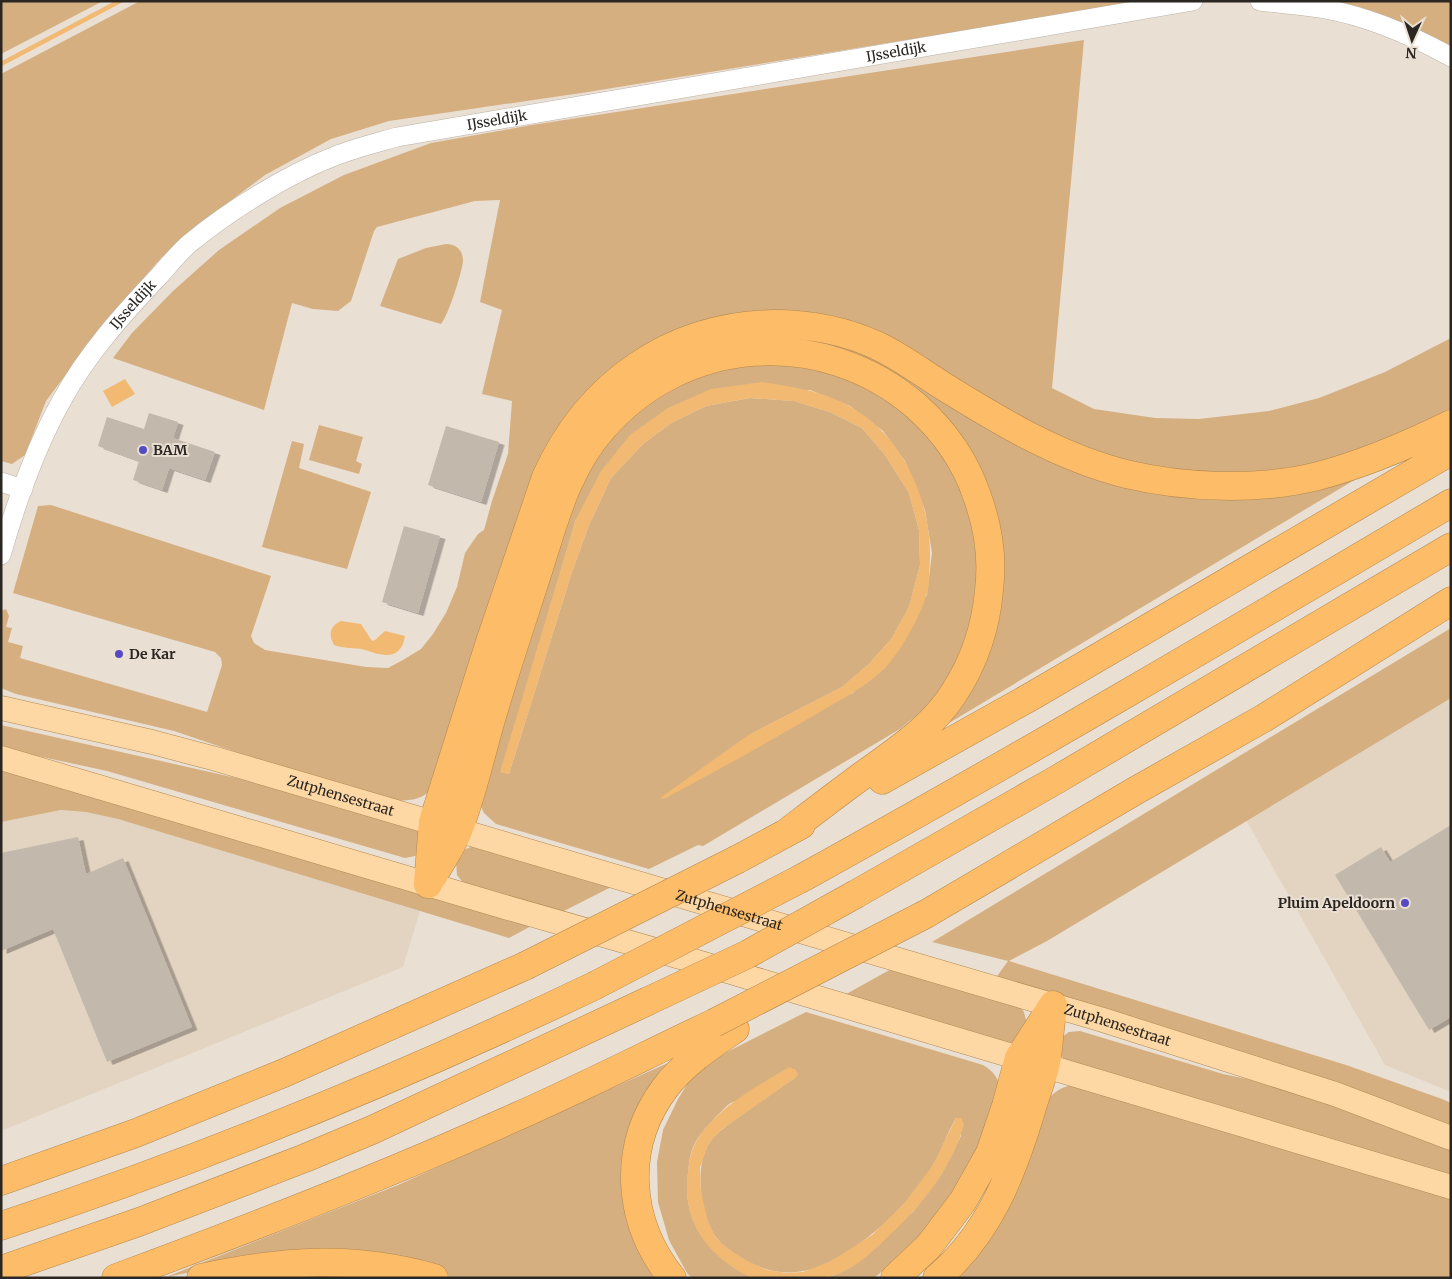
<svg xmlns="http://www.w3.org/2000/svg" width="1452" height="1279" font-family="Merriweather,serif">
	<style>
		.built { fill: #e3d4c1 }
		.green { fill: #d5af80; fill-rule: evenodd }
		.water { fill: #f1b972 }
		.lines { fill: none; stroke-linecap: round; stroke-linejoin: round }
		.stream { stroke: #f1b972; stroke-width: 4.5 }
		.building { fill: #c2b8ac; filter: url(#shadow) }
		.minor-casing { stroke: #bab1a5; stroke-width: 20 }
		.major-casing { stroke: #b28850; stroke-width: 25 }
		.highway-casing { stroke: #b28850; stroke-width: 29 }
		.minor { stroke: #fff; stroke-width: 19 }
		.major { stroke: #fdd7a4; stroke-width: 24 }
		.highway { stroke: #fcbc68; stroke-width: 28 }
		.highway-bridge-casing { stroke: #b28850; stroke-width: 29; stroke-linecap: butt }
		.highway-bridge { stroke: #fcbc68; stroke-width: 28 }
		.poi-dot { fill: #564ac2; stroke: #eadfd3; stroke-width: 2 }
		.labels { text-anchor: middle; stroke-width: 4; stroke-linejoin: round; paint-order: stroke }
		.street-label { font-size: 14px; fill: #2a2622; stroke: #eadfd3 }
		.poi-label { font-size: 14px; font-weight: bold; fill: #2a2622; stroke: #eadfd3; text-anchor: start }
	</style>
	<defs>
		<filter id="shadow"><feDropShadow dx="5.5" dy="3" stdDeviation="0" flood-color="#0004"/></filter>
	</defs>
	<rect width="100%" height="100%" fill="#eadfd3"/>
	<path class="built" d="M1451 677V1092L1385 1065 1238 806Z
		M61 810 87 812 118 819 420 911 403 967 1 1131V822Z"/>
	<path class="green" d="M1 1H103L1 54Z
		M140 1H1145L588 92 389 121 331 139 265 175 214 213 161 258 107 320 46 401 25 455 12 464 1 461V74Z
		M1331 1H1451V46Z
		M1084 40 1052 388 1094 409 1155 418 1199 419 1269 411 1319 398 1385 372 1451 338V422L939 729 923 710 900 729 703 846 698 845 649 869 496 824 484 813 478 800 430 791C418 801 409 800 394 801L239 753 174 731 16 694 1 688V611L6 609 9 616 6 627 12 628 8 642 23 646 20 658 207 712 222 665 221 658 215 652 13 593 38 506 51 505 271 576 251 636 254 643 265 650 366 667 388 668 403 660 421 649 433 634 446 613 457 587 465 553 478 534 484 530 492 501 508 454 512 401 482 394 502 310 480 302 500 200 475 201 377 227 374 231 351 301 338 311 313 309 292 303 264 410 113 358 132 333 173 291 219 250 280 208 344 175 431 143 532 125ZM810 390 850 406 883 431 905 461 925 510 932 553 927 595 853 693 747 736 842 687 869 664 892 638 909 607 920 565 919 530 909 493 885 455 862 428 830 412 794 401 750 398 706 406 671 423 643 444 611 478 589 525 572 572 509 774 501 772 576 519 668 408Z
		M446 244C456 244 463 250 463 261 462 273 448 316 441 324L380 306 398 259 426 248Z
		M319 425 363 437 356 461 362 464 359 474 309 460Z
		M292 441 304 444 299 468 371 492 347 569 262 547Z
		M1451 628V698L1047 941 1009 961 1346 1065 1442 1099 1451 1103V1132L995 979 1008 961 932 942Z
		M1 725 263 784 417 830 420 833 419 853 415 856 405 858 107 771 1 748Z
		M1 769 535 924 509 938 118 819 86 812 61 810 1 822Z
		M473 846 615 885 560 913 464 884 457 875 456 861 464 850Z
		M893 968 1021 1008 1024 1012 1027 1024 1016 1041 1007 1044 841 997Z
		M806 1012 983 1065C995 1072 999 1080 1002 1093L969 1168 934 1220 902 1255 874 1278H826L840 1273 913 1212 941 1175 961 1136V1118H956C947 1133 942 1150 933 1165 911 1203 870 1241 831 1261 797 1279 766 1275 735 1254 728 1249 720 1243 715 1236 706 1222 701 1202 701 1186 700 1171 701 1155 710 1142 717 1132 729 1124 739 1117 757 1104 776 1091 795 1078 780 1084 764 1090 749 1096 742 1099 733 1101 728 1105 718 1114 701 1132 695 1143 690 1152 689 1163 688 1173 681 1223 711 1259 754 1278H692L687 1273 669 1240 658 1202 657 1162 663 1130 678 1099 696 1070 723 1054Z
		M1080 1031 1223 1074 1275 1085 1451 1143V1177L1064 1060 1060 1053 1062 1037 1069 1032Z
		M681 1057 646 1092 635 1118 661 1278H452L433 1271 248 1261 166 1277 398 1185Z
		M1075 1085 1451 1193V1278H953L1048 1099C1056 1090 1064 1086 1075 1085Z"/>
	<path class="water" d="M125 379 135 394 112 407 103 391Z
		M762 382C792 387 823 391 849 406 907 437 936 511 929 574 929 581 929 589 926 596 919 619 901 651 885 668 865 688 836 702 813 716 764 745 714 772 664 799L660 798 747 736 842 687 869 664 892 638 909 607 920 565 919 530 909 493 885 455 862 428 830 412 794 401 750 398 706 406 671 423 643 444 611 478 589 525 572 572 509 774 500 772 576 519 601 471 630 435 668 408 711 389Z
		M341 621 361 624 372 641 375 640 385 631 405 636C401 661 383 656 365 650 354 647 344 649 334 645 328 634 330 626 341 621Z
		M789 1067 796 1070 798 1075 795 1078 722 1129 709 1143 700 1167 701 1192 708 1222 716 1238 728 1249 747 1261 767 1270 786 1273 803 1272 831 1261 872 1235 903 1205 933 1165 956 1118H961L964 1124C954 1162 928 1198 900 1225 879 1245 857 1271 827 1277 813 1279 796 1278 781 1278 773 1278 763 1279 755 1278 748 1277 740 1272 734 1268 700 1246 682 1212 688 1172 689 1162 691 1151 696 1142 717 1107 755 1088 789 1067Z"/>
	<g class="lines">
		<path class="stream" d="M1 64 120 1"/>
	</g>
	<path class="building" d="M149 413 178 422 173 438 215 452 205 480 169 468 162 490 133 480 139 461 98 446 107 417 144 429Z
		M446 426 499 442 481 502 428 485Z
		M404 526 440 536 418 613 382 602Z
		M1451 825V1017L1429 1030 1335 875 1381 847 1390 862Z
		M78 837 86 874 123 858 192 1027 107 1062 53 929 1 951V853Z"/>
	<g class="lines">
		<defs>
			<g id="minor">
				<path d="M1260 1C1281 4 1304 5 1325 9 1370 17 1411 35 1451 57"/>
				<path d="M1 482 23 489"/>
				<path id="s1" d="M1 555C16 503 35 448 62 400 87 354 123 314 159 276 169 265 179 252 190 243 230 210 288 174 335 156 355 148 376 143 397 137L1193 1"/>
			</g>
			<g id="major">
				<path id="s2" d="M1 708 152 742 216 759 1103 1020 1335 1094 1451 1138"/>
				<path d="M1 758 498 905 694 961 1451 1187"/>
			</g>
			<path id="highway" d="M882 780 1032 696 1451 451
				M738 859 801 825
				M433 876C441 861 453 845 459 828 473 792 481 753 492 716 507 665 524 615 540 565 555 517 568 468 602 429 683 335 822 325 916 406 944 431 965 460 977 496 988 526 993 558 989 590 986 627 974 662 954 693 931 729 896 751 863 775 837 794 811 814 786 833
				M802 878C1021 757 1236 630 1451 503
				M428 884 433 822 490 642 546 477C588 384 670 326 774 324 809 324 846 331 878 346 901 357 921 372 943 386 1001 422 1059 457 1126 474 1185 488 1259 491 1318 476 1364 464 1408 445 1451 424
				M856 894 1056 780 1451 547
				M926 914 1135 791 1264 718 1451 601
				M1 1181 136 1133 284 1073 525 966
				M1 1226C204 1159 401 1078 594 986
				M1 1270 139 1222 305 1158 372 1130 646 1002
				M116 1278C249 1229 380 1178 509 1120 578 1090 646 1055 714 1023
				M201 1278C283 1260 352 1255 434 1278
				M672 1278C627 1222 621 1147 665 1088 684 1063 710 1046 735 1029
				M895 1278 929 1246 963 1201 990 1153 1006 1106 1019 1058 1053 1005
				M937 1278C989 1234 1012 1174 1031 1111 1035 1096 1041 1082 1045 1067 1049 1050 1049 1032 1052 1014"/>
		</defs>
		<use href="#minor" class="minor-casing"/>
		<use href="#major" class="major-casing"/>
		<use href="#highway" class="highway-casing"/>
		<use href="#minor" class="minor"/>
		<use href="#major" class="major"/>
		<use href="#highway" class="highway"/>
		<defs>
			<path id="highway-bridge" d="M525 966 738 859
				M594 986 802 878
				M646 1002 748 954 856 894
				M714 1023 926 914"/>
		</defs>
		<use href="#highway-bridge" class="highway-bridge-casing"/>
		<use href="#highway-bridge" class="highway-bridge"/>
	</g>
	<g class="poi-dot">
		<circle cx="143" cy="450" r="5"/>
		<circle cx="119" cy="654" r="5"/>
		<circle cx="1405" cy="903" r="5"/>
	</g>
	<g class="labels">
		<g class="street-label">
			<text dy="5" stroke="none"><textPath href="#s1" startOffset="1111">IJsseldijk</textPath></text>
			<text dy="5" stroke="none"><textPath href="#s1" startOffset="706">IJsseldijk</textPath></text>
			<text dy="5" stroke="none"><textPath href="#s1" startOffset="286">IJsseldijk</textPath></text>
			<text dy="5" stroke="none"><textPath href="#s2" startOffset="351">Zutphensestraat</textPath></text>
			<text dy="5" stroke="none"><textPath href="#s2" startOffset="756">Zutphensestraat</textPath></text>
			<text dy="5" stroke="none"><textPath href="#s2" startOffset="1161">Zutphensestraat</textPath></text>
		</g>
		<g class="poi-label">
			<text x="153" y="455">BAM</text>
			<text x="129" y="659">De Kar</text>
			<text x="1395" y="908" text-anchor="end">Pluim Apeldoorn</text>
		</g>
	</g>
	<rect width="1452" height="1279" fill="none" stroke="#2a2622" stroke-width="5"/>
	<g transform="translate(1412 40) rotate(183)" stroke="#eadfd3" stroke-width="4" paint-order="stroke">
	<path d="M0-4L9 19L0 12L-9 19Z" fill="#2a2622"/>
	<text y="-8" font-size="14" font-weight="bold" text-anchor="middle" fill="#2a2622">N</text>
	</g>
</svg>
